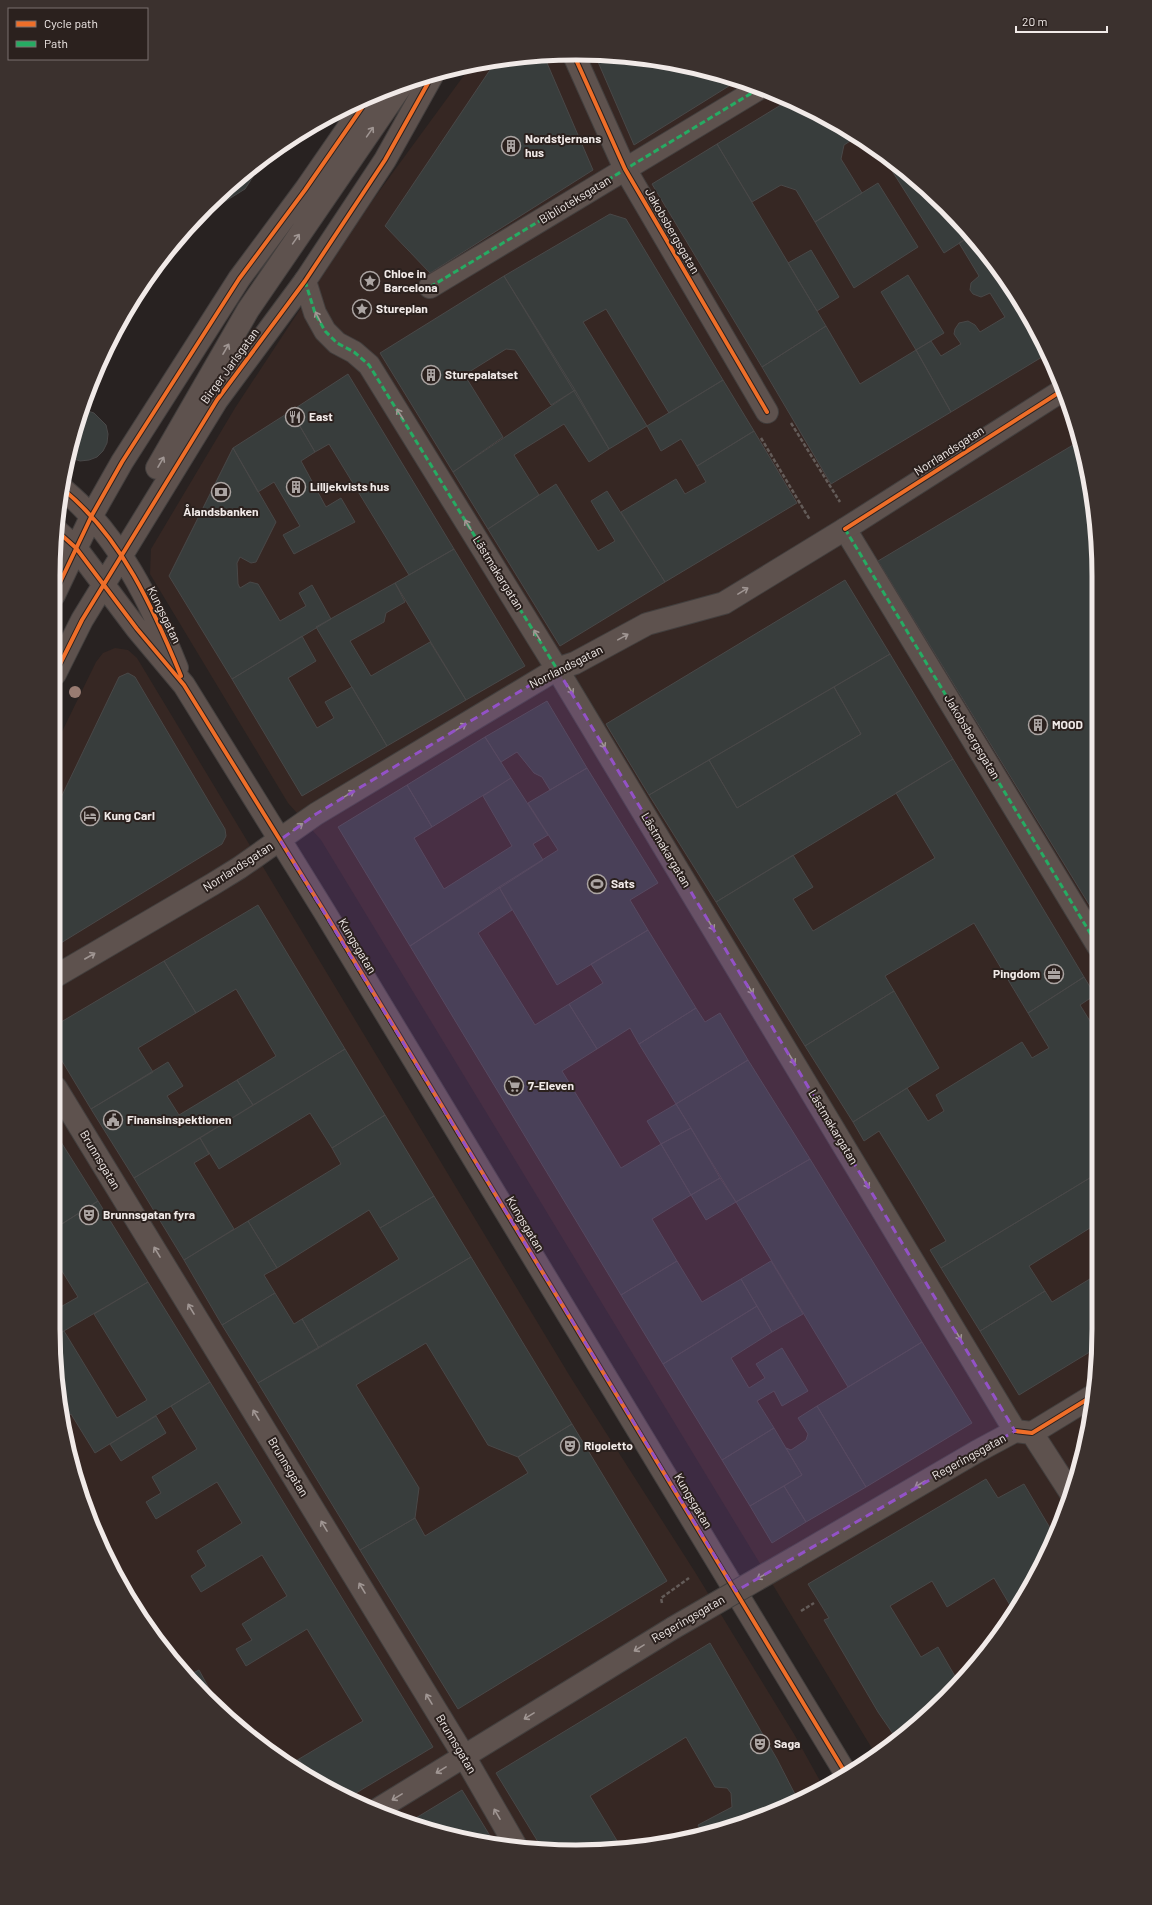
<svg xmlns="http://www.w3.org/2000/svg" width="1152" height="1905" font-family="Barlow,sans-serif">
	<style>
		.built { fill: #362723 }
		.building { fill: #383d3c; stroke: #494848 }
		.lines { fill: none; stroke-linecap: round; stroke-linejoin: round }
		.pedestrian-casing { stroke: #433f3e; stroke-width: 24 }
		.minor-casing { stroke: #433f3e; stroke-width: 24 }
		.tertiary-casing { stroke: #433f3e; stroke-width: 24 }
		.path { stroke: #645c59; stroke-width: 2.5; stroke-dasharray: 4 2; stroke-linecap: butt }
		.pedestrian { stroke: #5e524e; stroke-width: 22 }
		.minor { stroke: #5e524e; stroke-width: 22 }
		.tertiary { stroke: #5e524e; stroke-width: 22 }
		.minor-bridge-casing { stroke: #433f3e; stroke-width: 24; stroke-linecap: butt }
		.minor-bridge { stroke: #5e524e; stroke-width: 22 }
		.quiet { stroke: #26ab63; stroke-width: 3; stroke-dasharray: 6 3; stroke-linecap: butt }
		.cycleway-casing { stroke: #2b211e; stroke-width: 6 }
		.cycleway { stroke: #ee6e29; stroke-width: 4 }
		.tree { fill: #997c72 }
		.oneway { stroke: #a09693 }
		.marked { fill: #9352c7; fill-opacity: 0.2; stroke: #9352c7; stroke-width: 3; stroke-dasharray: 8 5; stroke-linejoin: round }
		.labels { text-anchor: middle; stroke-width: 4; stroke-linejoin: round; paint-order: stroke }
		.poi-label { font-size: 12px; font-weight: bold; fill: #f1eae8; stroke: #2b211e; text-anchor: start }
		.street-label { font-size: 12px; fill: #f1eae8; stroke: #2b211e }
		.rim { fill: none; stroke: #f1eae8; stroke-width: 5 }
	</style>
	<rect width="100%" height="100%" fill="#282221"/>
	<path class="built" d="M576 53 678 63 776 93 867 141 969 231 1029 315 1071 408 1098 542V1363L1071 1497 1011 1620 946 1699 894 1744 876 1755 321 840 288 803 150 574 151 549 235 408 364 212 473 63Z
		M115 648 128 650 137 658 571 1378 695 1572 794 1734 824 1788 808 1798 744 1824 644 1847 576 1852 508 1847 408 1824 344 1798 258 1744 161 1647 107 1561 81 1497 58 1397 55 746 96 662 103 653Z"/>
	<path class="building" d="M595 55 678 63 737 81 634 145Z
		M544 56 593 170 430 273 385 226 496 61Z
		M789 100 858 136 844 145 841 159 862 193 815 222 796 190 781 185 752 202 717 144Z
		M717 144 826 326 762 367 652 184Z
		M882 155 969 231 972 235 944 253Z
		M266 157 245 189 195 220 206 206Z
		M878 183 918 247 854 288 815 222Z
		M610 214 626 219 723 380 669 413 606 309 583 322 647 426 609 449 504 276Z
		M972 235 1029 315 1047 354 951 412 916 350 931 341 941 356 961 344 954 334 955 329 959 323 968 321 975 325 980 332 1005 317 990 293 981 297 973 294 970 290 971 283 979 276 959 243Z
		M811 250 839 297 817 311 788 263Z
		M908 275 944 333 916 350 881 292Z
		M504 276 575 390 551 405 515 350 506 349 469 372 467 379 503 437 453 472 380 353Z
		M826 326 860 384 916 350 951 412 831 484 762 367Z
		M348 374 454 549 409 575 329 444 315 452 291 411Z
		M723 380 754 431 697 466 681 439 661 451 647 426Z
		M575 390 609 449 589 462 564 424 514 455 539 495 488 529 453 472Z
		M85 410 94 413 106 425 108 434 107 443 103 451 97 457 89 460 80 461 71 458 80 411Z
		M291 411 315 452 301 461 326 507 341 498 355 522 294 554 283 535 300 526 274 482 258 492 233 448Z
		M754 431 797 503 665 582 621 512 676 479 685 494 706 482 697 466Z
		M1078 442 1098 542V919L878 561Z
		M233 448 276 522 256 562 251 563 240 557 237 563 238 584 240 588 250 582 258 584 280 621 306 606 299 593 312 585 331 619 232 679 169 576Z
		M556 484 598 551 615 541 591 501 607 491 665 582 560 646 488 529Z
		M454 549 525 666 466 700 395 583Z
		M845 580 890 654 649 795 606 724Z
		M395 583 405 602 386 613 384 622 350 641 371 676 430 642 466 700 387 746 316 627Z
		M302 636 316 661 288 678 317 728 334 718 325 702 352 687 387 746 302 796 232 679Z
		M890 654 953 759 716 902 649 795 709 760 737 808 861 734 834 687Z
		M128 673 135 677 225 829 226 836 222 844 56 946 55 810 119 677Z
		M834 687 861 734 737 808 709 760Z
		M547 701 587 768 550 790 542 777 534 773 517 752 501 762 485 737Z
		M485 737 511 778 432 827 407 785Z
		M953 759 1084 977 1028 1013 974 923 885 976 894 991 805 1046 716 902 793 855 813 887 793 899 813 931 935 858 896 793Z
		M587 768 658 883 630 900 648 930 557 985 499 887 558 850 528 803Z
		M511 778 548 835 533 844 543 860 410 946 338 827 407 785 432 827 414 838 444 889 512 846 483 796Z
		M499 887 512 910 478 933 535 1025 569 1004 597 1049 562 1071 621 1168 661 1144 691 1195 652 1219 677 1261 621 1295 410 946Z
		M258 905 345 1049 253 1105 237 1080 276 1056 236 989 196 1013 164 961Z
		M648 930 696 1008 639 1044 630 1028 597 1049 569 1004 603 983 591 964Z
		M164 961 196 1013 138 1048 153 1072 91 1109 56 1051V1025Z
		M1084 977 1095 995 1080 1005 1098 1034V1173L941 1268 930 1250 946 1241 910 1181 879 1131 864 1141 853 1122 907 1088 928 1121 944 1111 936 1095 1022 1042 1032 1058 1049 1048 1028 1013Z
		M894 991 939 1068 853 1122 805 1046Z
		M696 1008 705 1022 720 1013 748 1060 676 1104 639 1044Z
		M345 1049 385 1115 332 1148 310 1113 219 1169 200 1138Z
		M748 1060 810 1159 736 1202 676 1104Z
		M168 1062 183 1086 167 1096 179 1115 237 1080 253 1105 134 1178 91 1109Z
		M676 1104 691 1128 661 1144 647 1121Z
		M385 1115 434 1196 380 1228 369 1210 277 1268 248 1221 341 1164 332 1148Z
		M691 1128 720 1178 691 1195 661 1144Z
		M56 1134 98 1201 57 1227Z
		M200 1138 209 1154 194 1163 234 1229 184 1260 134 1178Z
		M810 1159 922 1342 848 1387 736 1202Z
		M1098 1173V1223L1029 1266 1045 1291 980 1331 941 1268Z
		M720 1178 736 1202 706 1220 691 1195Z
		M434 1196 471 1257 319 1348 302 1319 399 1259 380 1228Z
		M98 1201 148 1282 57 1335V1309L78 1297 57 1263V1227Z
		M248 1221 277 1268 264 1275 275 1293 222 1325 184 1260Z
		M471 1257 572 1424 518 1457 488 1445 426 1343 356 1385 419 1488 415 1518 360 1550 258 1383Z
		M677 1261 702 1302 741 1279 757 1306 663 1364 621 1295Z
		M771 1261 803 1314 772 1332 741 1279Z
		M1098 1274V1347L1019 1395 980 1331 1045 1291 1052 1302Z
		M148 1282 210 1382 95 1453 71 1414 66 1418 60 1408 58 1397 57 1335 64 1331 117 1418 147 1400 94 1314Z
		M275 1293 294 1324 302 1319 319 1348 258 1383 222 1325Z
		M757 1306 772 1332 731 1358 749 1388 765 1378 756 1364 782 1348 808 1391 782 1406 774 1391 757 1401 774 1428 722 1460 663 1364Z
		M922 1342 972 1423 866 1487 817 1406Z
		M210 1382 433 1747 346 1799 310 1776 299 1759 363 1721 307 1629 246 1666 236 1649 252 1640 242 1624 287 1596 262 1555 201 1592 191 1576 206 1566 197 1551 242 1523 217 1482 156 1519 146 1502 161 1493 152 1477 197 1449 171 1406Z
		M817 1406 866 1487 806 1522 784 1486 802 1475 786 1448 791 1450 806 1440 808 1434 798 1418Z
		M156 1416 166 1433 121 1461 110 1444Z
		M572 1424 667 1581 458 1709 360 1550 415 1518 425 1536 528 1473 518 1457Z
		M774 1428 802 1475 750 1506 722 1460Z
		M986 1479 998 1498 1024 1484 1053 1533 1014 1612 994 1578 947 1607 932 1581 890 1606 921 1657 938 1647 959 1683 946 1699 898 1741 878 1712 824 1620 829 1618 808 1584Z
		M784 1486 806 1522 772 1543 750 1506Z
		M710 1643 777 1759 799 1802 744 1824 703 1834 698 1825 732 1807 731 1793 727 1788 715 1787 686 1737 590 1796 622 1849 576 1852 543 1850 496 1773Z
		M199 1670 211 1692 208 1694 189 1675Z
		M299 1759 310 1776 290 1764Z
		M462 1790 495 1844 406 1824Z"/>
	<g class="lines">
		<defs>
			<path id="pedestrian" d="M305 281 315 313 325 331 337 343 354 352 369 365 557 669
				M430 287 760 88
				M845 529 1098 946"/>
			<path id="minor" d="M573 53 625 169 767 412
				M557 669 1015 1431
				M56 1088 464 1756 517 1848
				M1032 1433 1072 1495
				M796 1557 976 1452 1015 1431 1032 1433 1091 1397
				M375 1811 673 1628"/>
			<path id="tertiary" d="M157 468 248 310 402 85
				M64 490C119 536 151 603 177 668
				M56 530 76 548 137 629 184 685 324 911 846 1774
				M54 595 92 515 122 462 239 279 305 190 370 96
				M55 674 82 620 217 400 305 281 385 160 432 76
				M56 976 213 884 239 868 316 814 557 669 575 663 647 624 724 603 845 529 1063 390"/>
		</defs>
		<use href="#pedestrian" class="pedestrian-casing"/>
		<use href="#minor" class="minor-casing"/>
		<use href="#tertiary" class="tertiary-casing"/>
		<path class="path" d="M791 423 840 502
			M761 438 810 520
			M662 1603 661 1598 689 1578
			M801 1611 814 1603"/>
		<use href="#pedestrian" class="pedestrian"/>
		<use href="#minor" class="minor"/>
		<use href="#tertiary" class="tertiary"/>
		<defs>
			<path id="minor-bridge" d="M673 1628 796 1557"/>
		</defs>
		<use href="#minor-bridge" class="minor-bridge-casing"/>
		<use href="#minor-bridge" class="minor-bridge"/>
		<path class="quiet" d="M305 281 315 313 325 331 337 343 354 352 369 365 557 669
			M430 287 760 88
			M845 529 1098 946"/>
		<defs>
			<path id="cycleway" d="M573 53 625 169 767 412
				M64 490C122 538 153 608 181 676
				M845 529 1063 390
				M56 530 76 548 137 629 184 685 324 911 846 1774
				M54 595 92 515 122 462 239 279 305 190 370 96
				M55 674 82 620 217 400 305 281 385 160 432 76
				M1015 1431 1032 1433 1091 1397"/>
		</defs>
		<use href="#cycleway" class="cycleway-casing"/>
		<use href="#cycleway" class="cycleway"/>
	</g>
	<circle class="tree" cx="75" cy="692" r="6"/>
	<defs><path id="oneway-shaft" d="M-6 0H5M1.5-3L5.5 0L1.5 3" fill="none" stroke-width="1.6" stroke-linecap="round" stroke-linejoin="round"/></defs>
	<g class="oneway">
		<use href="#oneway-shaft" transform="translate(370 132) rotate(-55)"/>
		<use href="#oneway-shaft" transform="translate(296 239) rotate(-55)"/>
		<use href="#oneway-shaft" transform="translate(318 317) rotate(-117)"/>
		<use href="#oneway-shaft" transform="translate(226 349) rotate(-60)"/>
		<use href="#oneway-shaft" transform="translate(400 414) rotate(-122)"/>
		<use href="#oneway-shaft" transform="translate(161 462) rotate(-60)"/>
		<use href="#oneway-shaft" transform="translate(468 525) rotate(-122)"/>
		<use href="#oneway-shaft" transform="translate(743 591) rotate(-31)"/>
		<use href="#oneway-shaft" transform="translate(537 635) rotate(-122)"/>
		<use href="#oneway-shaft" transform="translate(623 637) rotate(-29)"/>
		<use href="#oneway-shaft" transform="translate(570 689) rotate(59)"/>
		<use href="#oneway-shaft" transform="translate(461 727) rotate(-31)"/>
		<use href="#oneway-shaft" transform="translate(602 743) rotate(59)"/>
		<use href="#oneway-shaft" transform="translate(349 794) rotate(-31)"/>
		<use href="#oneway-shaft" transform="translate(298 827) rotate(-36)"/>
		<use href="#oneway-shaft" transform="translate(711 925) rotate(59)"/>
		<use href="#oneway-shaft" transform="translate(90 956) rotate(-30)"/>
		<use href="#oneway-shaft" transform="translate(750 989) rotate(59)"/>
		<use href="#oneway-shaft" transform="translate(792 1059) rotate(59)"/>
		<use href="#oneway-shaft" transform="translate(866 1183) rotate(59)"/>
		<use href="#oneway-shaft" transform="translate(157 1252) rotate(-121)"/>
		<use href="#oneway-shaft" transform="translate(191 1309) rotate(-121)"/>
		<use href="#oneway-shaft" transform="translate(958 1335) rotate(59)"/>
		<use href="#oneway-shaft" transform="translate(256 1415) rotate(-121)"/>
		<use href="#oneway-shaft" transform="translate(920 1484) rotate(150)"/>
		<use href="#oneway-shaft" transform="translate(324 1526) rotate(-121)"/>
		<use href="#oneway-shaft" transform="translate(762 1576) rotate(150)"/>
		<use href="#oneway-shaft" transform="translate(362 1588) rotate(-121)"/>
		<use href="#oneway-shaft" transform="translate(639 1648) rotate(148)"/>
		<use href="#oneway-shaft" transform="translate(429 1699) rotate(-121)"/>
		<use href="#oneway-shaft" transform="translate(529 1716) rotate(148)"/>
		<use href="#oneway-shaft" transform="translate(441 1770) rotate(148)"/>
		<use href="#oneway-shaft" transform="translate(397 1797) rotate(149)"/>
		<use href="#oneway-shaft" transform="translate(497 1814) rotate(-120)"/>
	</g>
	<path class="marked" d="M557 669 1015 1431 736 1591 280 840 316 814Z"/>
	<defs>
		<symbol id="building-ring" viewBox="-11 -11 22 22"><circle r="9.5" fill="#2b211e" stroke="#aba4a2" stroke-width="1.5"/><path d="M-4-6H4V6H1V3H-1V6H-4ZM-2.5-4.3h1.7v1.8h-1.7ZM.8-4.3h1.7v1.8H.8ZM-2.5-1h1.7V.8h-1.7ZM.8-1h1.7V.8H.8Z" fill="#aba4a2"/></symbol>
		<symbol id="sight-ring" viewBox="-11 -11 22 22"><circle r="9.5" fill="#2b211e" stroke="#aba4a2" stroke-width="1.5"/><path d="M0-6L1.8-2.2L6-1.7L2.9 1.2L3.7 5.4L0 3.3L-3.7 5.4L-2.9 1.2L-6-1.7L-1.8-2.2Z" fill="#aba4a2"/></symbol>
		<symbol id="restaurant-ring" viewBox="-11 -11 22 22"><circle r="9.5" fill="#2b211e" stroke="#aba4a2" stroke-width="1.5"/><path d="M-5-6h1v4h1v-4h1v4h1v-4h1v5L-1.5 .5V6h-2V.5L-5-1ZM5-6V6H3V1.5H1.5Q1.5-4 5-6Z" fill="#aba4a2"/></symbol>
		<symbol id="bank-ring" viewBox="-11 -11 22 22"><circle r="9.5" fill="#2b211e" stroke="#aba4a2" stroke-width="1.5"/><path d="M-6-4H6V4H-6ZM0-2.3a2.3 2.3 0 1 0 0 4.6a2.3 2.3 0 1 0 0-4.6Z" fill="#aba4a2"/></symbol>
		<symbol id="hotel-ring" viewBox="-11 -11 22 22"><circle r="9.5" fill="#2b211e" stroke="#aba4a2" stroke-width="1.5"/><path d="M-6-4.5h1.5V1H6V5H4.5V3h-9V5H-6ZM-4 0a1.8 1.8 0 1 1 3.6 0ZM.5 0V-2.5h3Q6-2.5 6 0Z" fill="#aba4a2"/></symbol>
		<symbol id="stadium-ring" viewBox="-11 -11 22 22"><circle r="9.5" fill="#2b211e" stroke="#aba4a2" stroke-width="1.5"/><path d="M0-5a6.5 5 0 1 0 0 10a6.5 5 0 1 0 0-10ZM-3.5-1.8h7v3.6h-7Z" fill="#aba4a2"/></symbol>
		<symbol id="office-ring" viewBox="-11 -11 22 22"><circle r="9.5" fill="#2b211e" stroke="#aba4a2" stroke-width="1.5"/><path d="M-6-3h4V-5.5h4V-3h4V5H-6ZM-1-4.5V-3h2v-1.5ZM-6 0V1H6V0Z" fill="#aba4a2"/></symbol>
		<symbol id="supermarket-ring" viewBox="-11 -11 22 22"><circle r="9.5" fill="#2b211e" stroke="#aba4a2" stroke-width="1.5"/><path d="M-6-5.5h2.5l.6 2H6L4.5 2H-2.5L-4.4-4H-6ZM-1.5 3.2a1.3 1.3 0 1 0 .1 0ZM3 3.2a1.3 1.3 0 1 0 .1 0Z" fill="#aba4a2"/></symbol>
		<symbol id="civic-ring" viewBox="-11 -11 22 22"><circle r="9.5" fill="#2b211e" stroke="#aba4a2" stroke-width="1.5"/><path d="M-.6-6.5H3V-4.5H.6V-3L4-1V1h2V6H-6V1h2V-1L-.6-3ZM-1.2 2.5V6h2.4V2.5Z" fill="#aba4a2"/></symbol>
		<symbol id="theatre-ring" viewBox="-11 -11 22 22"><circle r="9.5" fill="#2b211e" stroke="#aba4a2" stroke-width="1.5"/><path d="M-5-5.5Q0-4 5-5.5V0Q5 5 0 6Q-5 5-5 0ZM-3.3-2.5H-1v1.5H-3.3ZM1-2.5H3.3v1.5H1ZM-2.8 1Q0 5.5 2.8 1Z" fill="#aba4a2"/></symbol>
	</defs>
	<g fill-rule="evenodd">
		<use href="#building-ring" x="500" y="135" width="22" height="22"/>
		<use href="#sight-ring" x="359" y="270" width="22" height="22"/>
		<use href="#sight-ring" x="351" y="298" width="22" height="22"/>
		<use href="#building-ring" x="420" y="364" width="22" height="22"/>
		<use href="#restaurant-ring" x="284" y="406" width="22" height="22"/>
		<use href="#building-ring" x="285" y="476" width="22" height="22"/>
		<use href="#bank-ring" x="210" y="481" width="22" height="22"/>
		<use href="#building-ring" x="1027" y="714" width="22" height="22"/>
		<use href="#hotel-ring" x="79" y="805" width="22" height="22"/>
		<use href="#stadium-ring" x="586" y="873" width="22" height="22"/>
		<use href="#office-ring" x="1043" y="963" width="22" height="22"/>
		<use href="#supermarket-ring" x="503" y="1075" width="22" height="22"/>
		<use href="#civic-ring" x="102" y="1109" width="22" height="22"/>
		<use href="#theatre-ring" x="78" y="1204" width="22" height="22"/>
		<use href="#theatre-ring" x="559" y="1435" width="22" height="22"/>
		<use href="#theatre-ring" x="749" y="1733" width="22" height="22"/>
	</g>
	<g class="labels">
		<g class="poi-label">
			<text x="525" y="143">Nordstjernans<tspan x="525" dy="14">hus</tspan></text>
			<text x="384" y="278">Chloe in<tspan x="384" dy="14">Barcelona</tspan></text>
			<text x="376" y="313">Stureplan</text>
			<text x="445" y="379">Sturepalatset</text>
			<text x="309" y="421">East</text>
			<text x="310" y="491">Lilljekvists hus</text>
			<text x="221" y="516" text-anchor="middle">Ålandsbanken</text>
			<text x="1052" y="729">MOOD</text>
			<text x="104" y="820">Kung Carl</text>
			<text x="611" y="888">Sats</text>
			<text x="1040" y="978" text-anchor="end">Pingdom</text>
			<text x="528" y="1090">7-Eleven</text>
			<text x="127" y="1124">Finansinspektionen</text>
			<text x="103" y="1219">Brunnsgatan fyra</text>
			<text x="584" y="1450">Rigoletto</text>
			<text x="774" y="1748">Saga</text>
		</g>
		<g class="street-label">
			<text transform="translate(575 200) rotate(-31)" y="4">Biblioteksgatan</text>
			<text transform="translate(672 231) rotate(60)" y="4">Jakobsbergsgatan</text>
			<text transform="translate(230 366) rotate(-54)" y="4">Birger Jarlsgatan</text>
			<text transform="translate(949 451) rotate(-33)" y="4">Norrlandsgatan</text>
			<text transform="translate(498 573) rotate(58)" y="4">Lästmakargatan</text>
			<text transform="translate(164 615) rotate(64)" y="4">Kungsgatan</text>
			<text transform="translate(566 667) rotate(-27)" y="4">Norrlandsgatan</text>
			<text transform="translate(972 737) rotate(59)" y="4">Jakobsbergsgatan</text>
			<text transform="translate(666 850) rotate(59)" y="4">Lästmakargatan</text>
			<text transform="translate(238 867) rotate(-33)" y="4">Norrlandsgatan</text>
			<text transform="translate(357 946) rotate(59)" y="4">Kungsgatan</text>
			<text transform="translate(833 1127) rotate(59)" y="4">Lästmakargatan</text>
			<text transform="translate(100 1160) rotate(59)" y="4">Brunnsgatan</text>
			<text transform="translate(525 1224) rotate(59)" y="4">Kungsgatan</text>
			<text transform="translate(969 1457) rotate(-29)" y="4">Regeringsgatan</text>
			<text transform="translate(288 1467) rotate(59)" y="4">Brunnsgatan</text>
			<text transform="translate(693 1501) rotate(59)" y="4">Kungsgatan</text>
			<text transform="translate(688 1619) rotate(-30)" y="4">Regeringsgatan</text>
			<text transform="translate(456 1744) rotate(59)" y="4">Brunnsgatan</text>
		</g>
	</g>
	<path d="M0 0H1152V1905H0ZM576 60H576A516 516 0 0 1 1092 576V1329A516 516 0 0 1 576 1845H576A516 516 0 0 1 60 1329V576A516 516 0 0 1 576 60Z" fill="#3b312e" fill-rule="evenodd"/>
	<path class="rim" d="M576 60H576A516 516 0 0 1 1092 576V1329A516 516 0 0 1 576 1845H576A516 516 0 0 1 60 1329V576A516 516 0 0 1 576 60Z"/>
	<rect x="8" y="8" width="140" height="52" fill="#2b211e" stroke="#7a716f"/>
	<rect x="16" y="21" width="20" height="6" fill="#ee6e29" stroke="#7a716f"/>
	<text x="44" y="28" font-size="12" fill="#f1eae8">Cycle path</text>
	<rect x="16" y="41" width="20" height="6" fill="#26ab63" stroke="#7a716f"/>
	<text x="44" y="48" font-size="12" fill="#f1eae8">Path</text>
	<path d="M1016 26v6h91v-6" fill="none" stroke="#f1eae8" stroke-width="2"/>
	<text x="1022" y="26" font-size="12" fill="#f1eae8" stroke="#2b211e" stroke-width="3" paint-order="stroke">20 m</text>
</svg>
